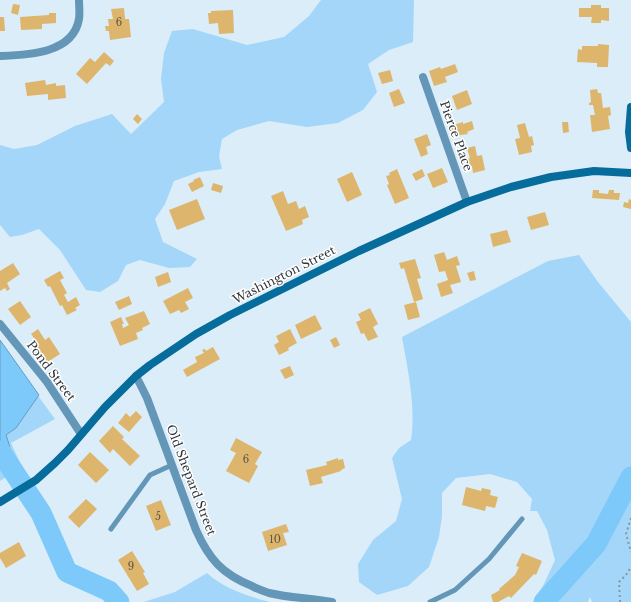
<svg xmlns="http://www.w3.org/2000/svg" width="631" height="602" font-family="'Libre Baskerville',serif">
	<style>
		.green { fill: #a3d6f8 }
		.water { fill: #7dc9fa; stroke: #669ec1 }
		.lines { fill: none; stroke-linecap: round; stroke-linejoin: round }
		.river { stroke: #7dc9fa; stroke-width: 21 }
		.building { fill: #ddb56c }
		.path { stroke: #89969e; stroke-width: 2; stroke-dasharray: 2 3; stroke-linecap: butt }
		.lane { stroke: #6496b7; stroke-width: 5 }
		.street { stroke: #6496b7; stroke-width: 8 }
		.secondary { stroke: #066c9c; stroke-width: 8 }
		.labels { text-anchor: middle; stroke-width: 3; stroke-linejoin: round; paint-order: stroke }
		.number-label { font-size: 10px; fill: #5c5749 }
		.street-label { font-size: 12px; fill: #31383d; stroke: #fff }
	</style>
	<rect width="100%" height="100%" fill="#dbedf9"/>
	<path class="green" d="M321 0H414L413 42 389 50 368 64 377 92 363 110 338 123 307 127 269 121 237 130 222 139 219 156 222 169 199 172 174 181 165 204 155 219 163 242 197 259 190 267 169 268 140 260 126 265 118 281 100 292 86 290 60 250 39 229 22 235 10 237 0 225V145L14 149 37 145 75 126 112 114 131 134 164 102 161 79 164 53 172 31 193 29 247 45 284 37 309 16Z
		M579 255 598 282 631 322V602H592L590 597 588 602H533L544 584 555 560 547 530 537 511H530L532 499 517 482 490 474 456 478 442 493V516L439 537 429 567 408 586 377 595 359 582 358 564 373 540 396 521 402 499 392 458 399 448 411 440C416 406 408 371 402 337L548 261Z
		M0 344 55 419 11 443 22 467 0 481Z
		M207 573C224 589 248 596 270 602H144L175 592Z"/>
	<path class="water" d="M0 340 39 395 16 428 6 435 10 447 0 456Z"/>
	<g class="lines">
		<path class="river" d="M0 451 41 513 67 572 109 591 119 602
			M544 602 596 544 631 477"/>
	</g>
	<path class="building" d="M13 4 20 5 18 15 11 13Z
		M591 5H601V8H609V21L601 20V23H591L592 17H579V8H591Z
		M124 8 125 19H129L131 37 110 40 109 31H106L105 26H109L108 19H113L111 9Z
		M233 10 234 33 219 34 218 23 209 24 208 13H211V11Z
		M49 13H56V23L42 24V29L21 30 20 17 49 15Z
		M0 17H4L5 31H0Z
		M598 44 609 45 608 67H597V63L577 62 578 49 582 50V46H598Z
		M104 52 114 61 110 66 106 63 87 84 76 74 90 58 95 62Z
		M455 64 458 72 445 77 447 82 434 86 429 71 440 67 441 69Z
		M390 70 393 81 382 84 378 73Z
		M45 80 46 85 56 83V86L65 85 66 98 48 100V94L27 96 25 83Z
		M399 89 405 103 394 107 389 93Z
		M597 89 598 93H601L603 108 610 107 611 115 608 116 610 129 592 132 590 115H595L593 105H589V103L591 102 590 90Z
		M467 90 472 104 457 110 452 96Z
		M137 114 142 119 138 124 133 119Z
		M472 121 474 129 467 132 468 134 453 136 450 126 463 122V124Z
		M562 122H568L569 132 563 133Z
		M525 123 529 137 532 136 534 145 531 146 532 152 519 155 515 139 520 138 517 125Z
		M427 134 431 145 426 147 428 154 421 157 414 139Z
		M475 146 477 156 482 155 485 170 473 173 472 166H469L467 159 470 158 467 148Z
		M442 168 448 182 433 188 427 174Z
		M397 169 409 198 395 204 387 185 389 184 386 176 390 175 389 173Z
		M422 169 425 176 416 181 412 174Z
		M352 172 362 195 347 202 337 179Z
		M200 177 204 186 192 192 188 184 194 181 193 180Z
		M213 183 223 186 221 193 211 190Z
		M593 190H599V193L608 194 609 190H614V193H620L619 200 592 198Z
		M283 191 288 204 296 201 299 209 305 206 309 217 302 220 303 224 286 231 271 196Z
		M197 199 205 219 177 230 169 210Z
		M629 199 631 200V209L623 207 624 202 628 203Z
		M545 212 549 225 531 230 527 217Z
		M507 230 511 242 493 247 490 234Z
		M444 252 447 260 457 256 460 265 456 266 461 282 450 285 453 293 441 297 437 284 448 280 445 271 439 272 434 255Z
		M415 259 421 278 417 279 423 299 414 302 404 268 401 269 399 263Z
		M13 263 20 274 7 283 10 289 7 291 5 288 0 291V271Z
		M60 271 64 278 60 280 67 293 64 295 68 302 76 297 80 305 75 308 77 310 67 315 62 305 60 306 50 286 48 287 44 280Z
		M474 271 476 280 470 281 467 273Z
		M168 272 171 282 158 287 155 277Z
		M188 288 193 298 185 302 189 309 181 313 179 310 170 314 163 301Z
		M129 296 132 304 119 310 115 302Z
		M20 301 31 317 20 325 8 309Z
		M416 302 420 317 408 320 404 305Z
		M370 308 378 324 373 327 378 337 368 341 364 333 361 334 356 322 361 320 358 314Z
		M144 311 150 324 142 328 143 330 136 333 138 339 120 346 110 322 121 317 124 324H122L123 328 129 325 125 318Z
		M315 315 322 329 301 339 295 325Z
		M38 329 45 340 49 337 60 354 43 365 33 349 39 345 31 334Z
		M290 329 297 343 288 348 289 350 279 355 274 345 279 342 276 336Z
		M336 337 340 345 334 348 330 340Z
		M213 347 220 359 187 377 183 370 197 362 195 357 204 353 202 350 205 349 206 351Z
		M290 366 294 375 285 379 280 370Z
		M136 411 142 417 129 432 118 423 126 413 130 417Z
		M113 426 124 437 122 439 140 456 130 466 113 449 110 453 99 441Z
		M236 438 262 452 255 464 258 466 249 483 226 471 236 453 230 450Z
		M90 452 109 470 96 483 78 465Z
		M338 458V460L343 459 345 468 341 470V471L321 477 323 483 310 486 306 470 327 465 326 462Z
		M466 487 481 491 482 488 491 490 490 495 498 497 495 508 486 506 485 511 462 505Z
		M86 499 97 509 79 528 68 517Z
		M161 500 171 525 156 531 146 506Z
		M286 524 289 532 283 533 287 545 268 551 262 532Z
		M19 542 26 556 6 568 0 558V553Z
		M132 551 145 572 143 573 149 584 137 591 118 560Z
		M522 553 542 561 536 575 534 574 511 598 509 596 498 602H493L491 595 500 590 499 589 515 575 519 567 516 566Z"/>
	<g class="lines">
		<path class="path" d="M631 518 626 534 631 552
			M620 602 619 582 626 575 631 567"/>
		<path class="lane" d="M111 529 150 475 172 465
			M430 602 455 590 489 559 522 519"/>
		<path class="street" d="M0 56C27 55 73 54 79 19 80 13 79 6 79 0
			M423 77 467 202
			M0 324 47 382 81 434
			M136 376 147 398 196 530C209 559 222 574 252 586 257 589 263 591 269 593 290 598 311 598 332 602"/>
		<path class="secondary" d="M631 107 629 132 631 148
			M0 502 36 480 55 463 68 450 105 407 136 376 150 365 196 334 230 315 359 251 467 202 511 187 551 177 594 171 631 173"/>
	</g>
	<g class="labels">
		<g class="number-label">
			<text x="119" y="26">6</text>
			<text x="246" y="463">6</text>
			<text x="158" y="520">5</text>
			<text x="275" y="543">10</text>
			<text x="131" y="570">9</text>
		</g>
		<g class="street-label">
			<text transform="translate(456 136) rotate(70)" y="4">Pierce Place</text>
			<text transform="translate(284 275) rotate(-27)" y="4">Washington Street</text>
			<text transform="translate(51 371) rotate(53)" y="4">Pond Street</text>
			<text transform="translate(191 480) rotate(69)" y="4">Old Shepard Street</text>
		</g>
	</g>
</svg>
